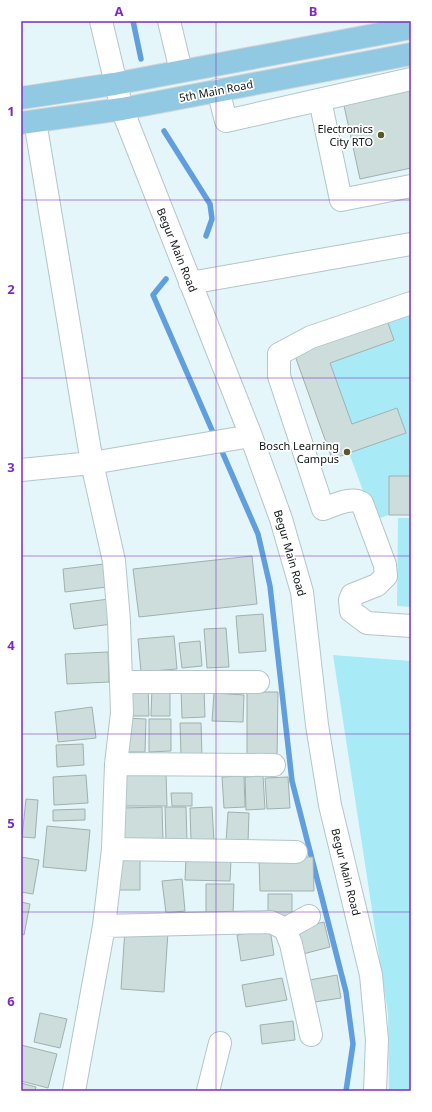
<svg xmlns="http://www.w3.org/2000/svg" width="432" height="1112" font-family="'Noto Sans',sans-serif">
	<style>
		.green { fill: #a9eaf7 }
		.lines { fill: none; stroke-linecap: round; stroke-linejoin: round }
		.stream { stroke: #609ede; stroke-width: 5.5 }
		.building { fill: #ccdddc; stroke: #a0b0af }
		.minor-casing { stroke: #b4c5c8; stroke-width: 24 }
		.major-casing { stroke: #d4d5d5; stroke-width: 24 }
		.minor { stroke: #fff; stroke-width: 22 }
		.major { stroke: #92c9e2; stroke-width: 22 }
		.grid { fill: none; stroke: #7b2cbf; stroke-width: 1; stroke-opacity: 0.55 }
		.poi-dot { fill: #575926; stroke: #fff; stroke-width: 1.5 }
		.labels { text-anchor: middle; stroke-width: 3.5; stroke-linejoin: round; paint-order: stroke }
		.street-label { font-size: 11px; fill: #0e1415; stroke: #fff }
		.poi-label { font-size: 11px; fill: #0e1415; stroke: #fff; text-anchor: end }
		.neatline { fill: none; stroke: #7b2cbf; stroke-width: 1.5 }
		.grid-label { font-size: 13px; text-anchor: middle; font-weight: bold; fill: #7b2cbf }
	</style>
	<rect width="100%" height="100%" fill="#e5f6fa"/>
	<path class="green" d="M411 310V476L389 515 374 520 349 453 406 433 396 408 352 424 330 363 394 340 387 320Z
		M398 518H411V607L397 606Z
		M333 655 411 661V1091H389L388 1014Z"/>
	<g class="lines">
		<path class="stream" d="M133 21 141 59
			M164 131 210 204 212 219 206 236
			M166 279 153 295 215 437
			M220 447 258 534 270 586 292 781 346 992 353 1044 346 1091"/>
	</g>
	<path class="building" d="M411 86V168L360 179 343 101Z
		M387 320 394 340 330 363 352 424 397 408 406 433 332 459 294 353Z
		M389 476H411V515H389Z
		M252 556 257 604 139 617 133 569Z
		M104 564 107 587 65 592 63 569Z
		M109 599 112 624 74 629 70 604Z
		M263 614 266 651 239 653 236 616Z
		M226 628 229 667 207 668 204 629Z
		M174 636 177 669 141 672 138 639Z
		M200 641 202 666 182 668 179 643Z
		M108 652 109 682 67 684 65 654Z
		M148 687 149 716H129L128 688Z
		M152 687H170V716H151Z
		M204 688 205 717 182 718 181 689Z
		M247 692H278L277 757H247Z
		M214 693 244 695 243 722 212 721Z
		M92 707 96 738 58 742 55 712Z
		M126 718 146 719 145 752H125Z
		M149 719H171V751L149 752Z
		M180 723H201L202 756H181Z
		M83 744 84 765 57 767 56 745Z
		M120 772H166L167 806H120Z
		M86 775 88 803 54 805 53 777Z
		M244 776 245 807 224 808 222 777Z
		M263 776 265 809 246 810 245 777Z
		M288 777 290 808 267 809 265 778Z
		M171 793H192V806H172Z
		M26 799 38 800 35 838 22 837Z
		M162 807 163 841 123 842 122 808Z
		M165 807H186L187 842H166Z
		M212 807 214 842 191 843 190 808Z
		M85 809V820L53 821V810Z
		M228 812 249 813 248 842H226Z
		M47 826 90 830 86 871 43 867Z
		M21 857 39 860 33 894 21 892Z
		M259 857H313L314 891H260Z
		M117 858H140V890H117Z
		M186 858 231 859 230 881 185 880Z
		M182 879 185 911 166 913 162 881Z
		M206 884H234L233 915 206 914Z
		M268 894H292V916H268Z
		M21 902 30 904 24 935 21 934Z
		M324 922 330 947 299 955 293 930Z
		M125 929 168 932 164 992 121 989Z
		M270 929 274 955 241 961 237 935Z
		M337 975 341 998 308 1003 304 981Z
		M282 978 287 1000 246 1007 242 985Z
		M40 1013 67 1019 60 1048 34 1042Z
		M293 1021 295 1040 262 1044 260 1025Z
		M21 1045 57 1054 48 1088 21 1081Z
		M21 1083 36 1087 35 1091H21Z"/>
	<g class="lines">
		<defs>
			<path id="minor" d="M101 21 122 109 251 436 281 519 302 592 317 725 330 805 371 975 377 1040 375 1091
				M169 21 181 71
				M218 90 226 121 411 79
				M320 100 341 200 411 186
				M35 121 92 463 114 561 119 621 122 713 116 764 113 849 104 926 74 1091
				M190 283 411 244
				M411 303 311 337 279 354V376L323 509C335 505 351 496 362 503L385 565 386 576 377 585 352 595 350 600 351 611 367 623 411 626
				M21 470 92 463 251 436
				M121 682H258
				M116 764 274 765
				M113 849 296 852
				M104 926 271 922 285 929 291 944 311 1035
				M285 929 309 916
				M208 1091 220 1043"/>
			<path id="major" d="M21 98 114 84 411 28
				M21 123 122 109 411 54"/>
		</defs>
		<use href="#minor" class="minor-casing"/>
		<use href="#major" class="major-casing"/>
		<use href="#minor" class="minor"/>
		<use href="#major" class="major"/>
	</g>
	<path class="grid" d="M216 21V1091M21 200H411M21 378H411M21 556H411M21 734H411M21 912H411"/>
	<g class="poi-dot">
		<circle cx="381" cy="135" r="4"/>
		<circle cx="347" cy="452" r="4"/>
	</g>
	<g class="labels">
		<g class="street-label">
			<text transform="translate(216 91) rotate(-11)" y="4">5th Main Road</text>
			<text transform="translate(177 250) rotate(68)" y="4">Begur Main Road</text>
			<text transform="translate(290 553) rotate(74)" y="4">Begur Main Road</text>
			<text transform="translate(346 872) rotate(76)" y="4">Begur Main Road</text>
		</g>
		<g class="poi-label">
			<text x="373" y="133">Electronics<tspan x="373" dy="13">City RTO</tspan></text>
			<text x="339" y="450">Bosch Learning<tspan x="339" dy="13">Campus</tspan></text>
		</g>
	</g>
	<rect width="432" height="1112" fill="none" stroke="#ffffff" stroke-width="44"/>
	<rect x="22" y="22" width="388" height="1068" class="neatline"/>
	<g class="grid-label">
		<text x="119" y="16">A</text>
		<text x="313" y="16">B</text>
		<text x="11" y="116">1</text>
		<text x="11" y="294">2</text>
		<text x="11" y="472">3</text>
		<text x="11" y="650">4</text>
		<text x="11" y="828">5</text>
		<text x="11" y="1006">6</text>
	</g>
</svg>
